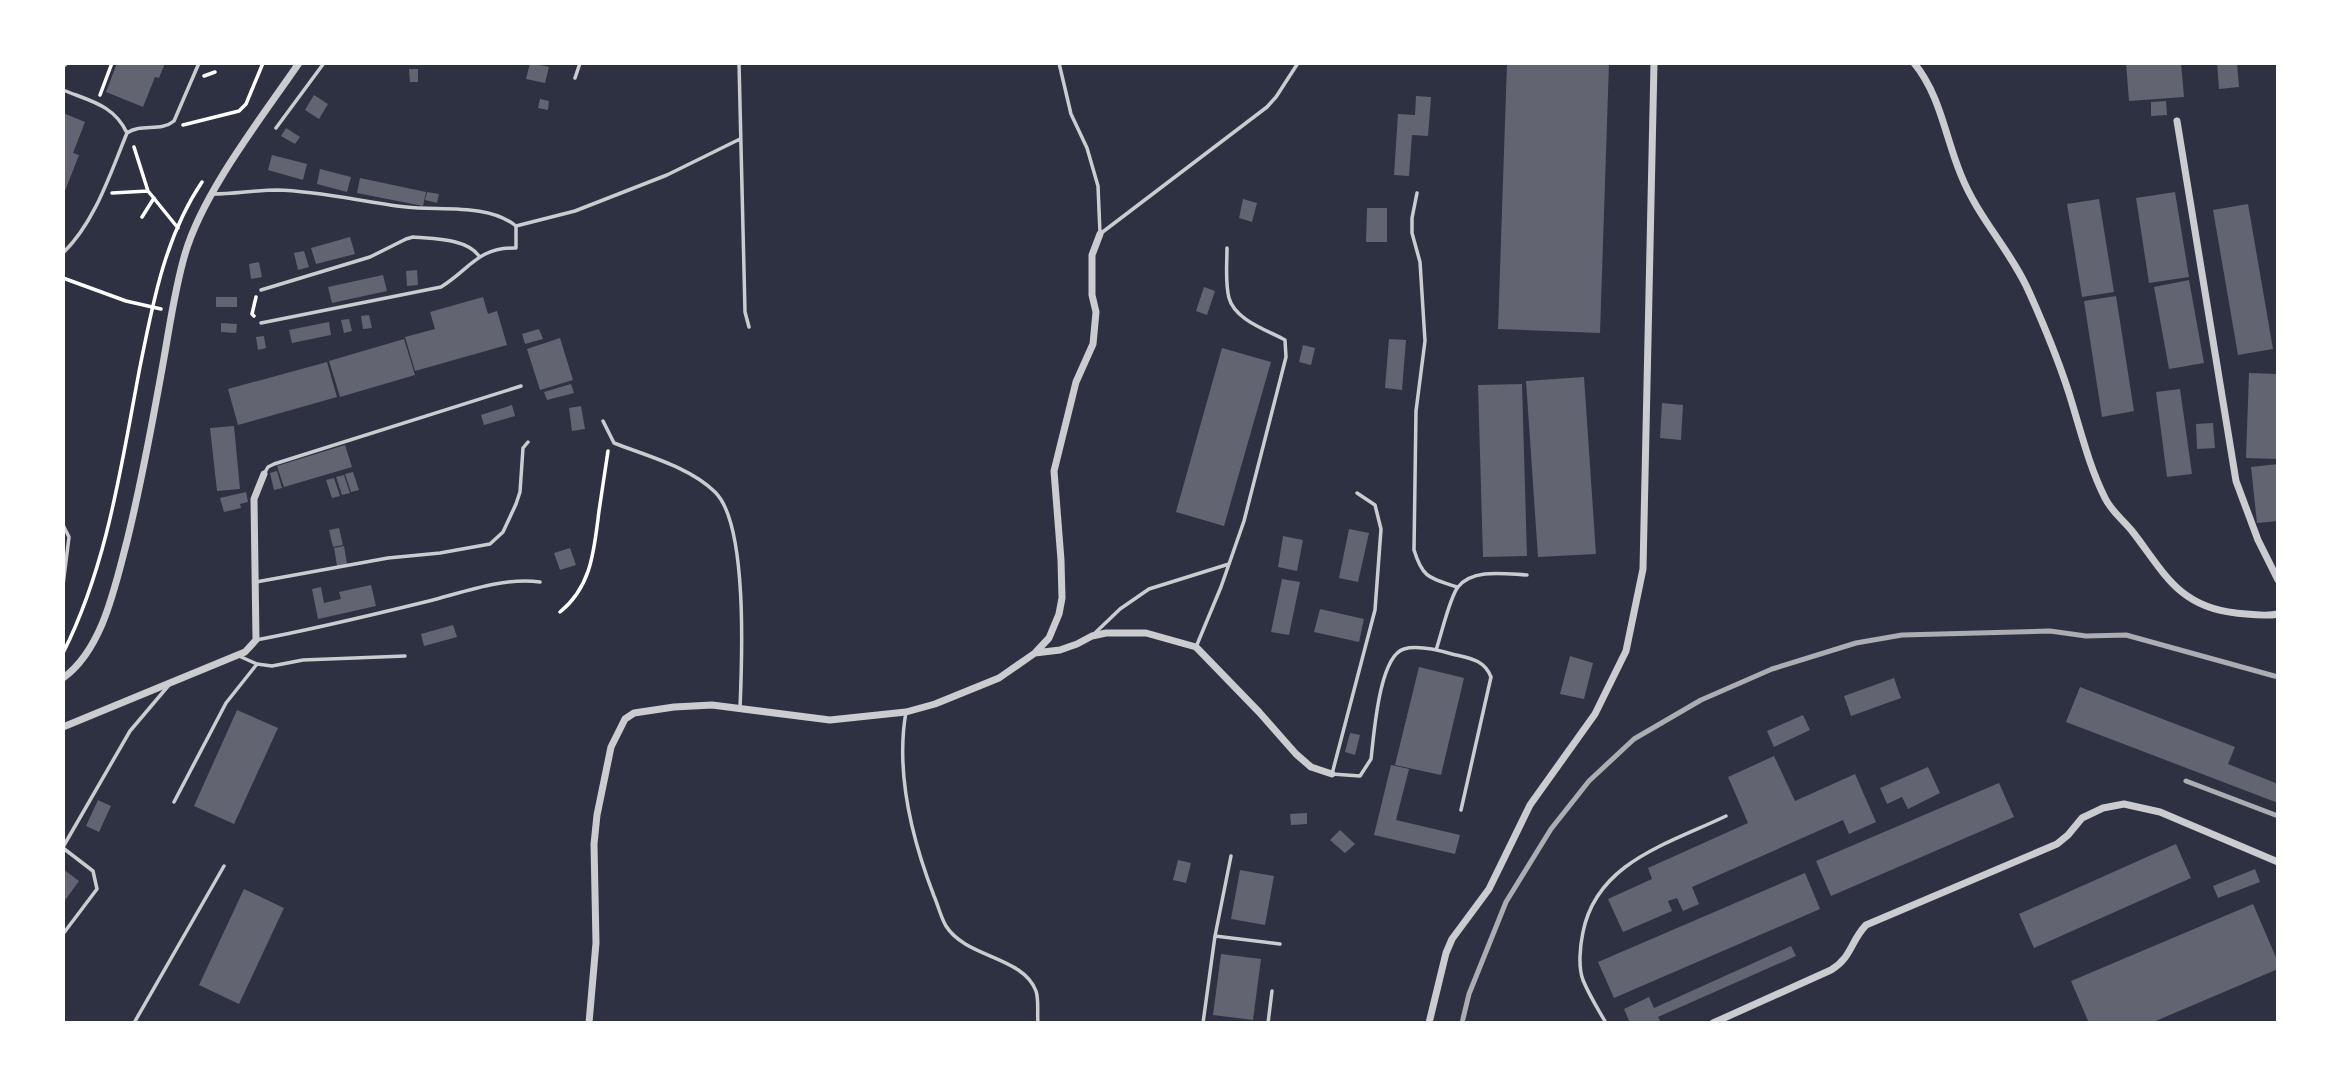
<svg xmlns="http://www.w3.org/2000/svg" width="2341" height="1086" font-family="'Crimson Pro',serif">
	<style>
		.building { fill: #626471 }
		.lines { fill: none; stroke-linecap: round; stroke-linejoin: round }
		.path { stroke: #fff; stroke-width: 3.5 }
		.service { stroke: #caccd0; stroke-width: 3.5 }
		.minor { stroke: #caccd0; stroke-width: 7 }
		.rail { stroke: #abadb3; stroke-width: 5 }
	</style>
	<rect width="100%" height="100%" fill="#2d3142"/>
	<path class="building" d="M117 63H165L159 78 155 77 143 107 106 92Z
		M530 63 549 67 545 83 526 79Z
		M1507 63H1609L1600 333 1498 329Z
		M2126 63H2181L2184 97 2129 101Z
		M2217 63H2237L2239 87 2219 89Z
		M409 69H418V82H410Z
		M314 95 328 104 319 119 305 110Z
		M1416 96 1431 97 1428 136 1412 135 1409 176 1394 175 1398 114 1415 115Z
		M540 99 549 101 548 110 538 108Z
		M2166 101 2167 115 2151 116V102Z
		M63 113 85 122 73 153 79 155 63 196Z
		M286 128 300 137 295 144 281 136Z
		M272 155 307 164 303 180 268 170Z
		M320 169 351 177 347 192 317 184Z
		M360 178 426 192 423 206 357 193Z
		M427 192 439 194 437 203 425 200Z
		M2175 192 2189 277 2149 283 2136 198Z
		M1243 199 1257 203 1252 222 1239 218Z
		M2099 199 2114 292 2082 297 2067 204Z
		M2248 204 2273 349 2238 355 2213 210Z
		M1367 208H1387V242H1366Z
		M350 237 355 254 316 264 311 248Z
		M304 251 309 267 298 270 294 253Z
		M259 262 262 277 251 279 249 264Z
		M417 270 418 285 407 286 406 271Z
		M383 275 387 291 332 303 328 287Z
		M2189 280 2204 363 2169 369 2154 287Z
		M1204 287 1215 291 1207 315 1196 311Z
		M2116 296 2134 411 2102 417 2084 301Z
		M216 297H237V307H216Z
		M483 297 488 314 497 311 507 345 415 371 405 337 435 329 430 312Z
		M369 315 372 328 363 329 361 316Z
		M349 319 352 331 344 333 341 320Z
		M329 322 331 335 292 343 289 330Z
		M221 323 237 324 236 333 221 332Z
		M539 329 543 339 525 344 522 334Z
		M264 336 266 348 258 350 256 337Z
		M560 338 573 380 540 390 527 349Z
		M404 339 415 375 340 397 329 361Z
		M1389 339 1406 340 1402 390 1385 388Z
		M1303 345 1315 348 1311 365 1299 362Z
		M1222 348 1271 362 1224 526 1176 512Z
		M327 362 337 397 238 425 228 389Z
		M2249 373 2278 374V459L2246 458Z
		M1584 377 1596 554 1538 557 1526 381Z
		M571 384 574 393 547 400 544 392Z
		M1522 384 1527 556 1483 557 1478 385Z
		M2180 389 2192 474 2167 477 2156 392Z
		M1662 403 1683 405 1681 440 1660 438Z
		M512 405 515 416 484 425 481 415Z
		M581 406 585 429 572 431 569 408Z
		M2213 423 2215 448 2197 449 2196 424Z
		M234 426 240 489 217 491 210 428Z
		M345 445 352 467 284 487 277 466Z
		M2278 464V521L2257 523 2251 467Z
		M277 471 282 488 274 490 270 473Z
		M353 472 359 490 351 492 345 474Z
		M344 475 350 493 342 495 336 477Z
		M334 478 340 496 332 498 326 480Z
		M246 492 248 502 240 504 241 508 224 512 220 498Z
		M339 528 343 545 333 547 329 530Z
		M1349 529 1369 533 1358 582 1339 578Z
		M1283 536 1303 540 1297 571 1278 567Z
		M344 546 347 564 337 566 334 548Z
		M570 548 576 565 560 570 554 553Z
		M1282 579 1300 582 1289 635 1271 632Z
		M371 585 376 606 318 619 312 589 321 587 324 603 341 599 339 592Z
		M1320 609 1364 619 1359 642 1314 632Z
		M453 625 457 637 424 646 421 634Z
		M1570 656 1593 663 1584 699 1560 694Z
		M1419 667 1464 678 1441 775 1395 765Z
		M1894 678 1901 698 1851 716 1844 696Z
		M2080 687 2235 747 2228 764 2278 784V803L2066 722Z
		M237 710 278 728 234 824 194 806Z
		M1803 715 1810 730 1774 747 1767 731Z
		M1350 733 1360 735 1355 755 1345 752Z
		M1774 756 1795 801 1855 774 1876 822 1849 834 1843 820 1692 887 1699 904 1683 911 1677 898 1668 901 1672 911 1623 932 1608 899 1652 879 1648 868 1748 823 1728 777Z
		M1391 765 1409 769 1396 820 1460 835 1455 854 1374 835Z
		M1928 767 1940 793 1908 809 1902 797 1887 804 1880 788Z
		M1999 783 2014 817 1831 896 1816 861Z
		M98 800 111 806 99 832 86 826Z
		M1307 813V824L1291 825 1290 814Z
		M1340 830 1355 844 1345 853 1330 840Z
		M2176 844 2191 878 2034 948 2019 914Z
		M1178 860 1191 863 1186 883 1173 880Z
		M63 869 79 881 63 903Z
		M2255 869 2260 882 2218 898 2213 886Z
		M1240 870 1274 876 1265 925 1231 919Z
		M1805 873 1820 909 1614 998 1598 962Z
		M244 889 284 908 239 1004 199 985Z
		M2253 904 2278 962V969L2151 1023H2089L2071 981Z
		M1791 946 1796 956 1658 1017 1661 1023H1630L1624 1009 1649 997 1654 1008Z
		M1221 954 1261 959 1253 1020 1213 1015Z"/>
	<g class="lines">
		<path class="path" d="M204 76 215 72
			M100 95 112 63
			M183 125 239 111 246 104 263 63
			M134 147 148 191 178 228
			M112 193 148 191
			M142 217 154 198
			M63 278 126 301 161 309
			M254 316 252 314 256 297
			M560 612C592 586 594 550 599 511 602 491 605 471 608 451
			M63 653C107 566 121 467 139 372 152 307 164 238 202 182"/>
		<path class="service" d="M739 63 745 312 749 327
			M1059 63 1071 114 1087 148 1098 186 1100 233
			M63 67 67 63
			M575 78 580 63
			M63 90C90 101 114 105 127 133
			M276 128 324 63
			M1417 193 1412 218V233L1420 262 1425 341 1416 411 1414 550C1423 579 1430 578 1457 587
			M213 194C234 194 256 190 277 190 320 191 363 202 406 207 439 211 488 203 516 226
			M1100 234 1267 107 1276 97 1298 63
			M63 253C95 222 110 174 127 133 141 123 161 132 174 121L199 63
			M261 290 370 257 406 239 413 237C433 239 466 238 479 256
			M261 323 441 287C470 269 478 247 516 248V226L575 211 667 175 740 139
			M603 421 614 443C647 456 690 467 715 492 748 524 742 661 740 708
			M264 474 268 467 274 464 521 386
			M1357 493 1375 505 1381 529 1375 610 1332 774 1360 776 1371 759C1374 735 1379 656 1404 649 1418 645 1438 650 1452 654 1468 658 1484 659 1491 677L1461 810
			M63 525 69 537 63 585
			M256 582 388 558 440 553 490 544 503 532 516 504 520 492 523 448 528 442
			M1094 634 1120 609 1149 589 1229 564
			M256 640C315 629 372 615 429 601 464 592 504 577 540 582
			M1196 647 1221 587 1244 521 1286 357 1285 340C1267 330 1235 320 1229 298 1225 283 1227 264 1227 248
			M1436 650C1441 636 1450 596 1458 587 1473 568 1506 574 1527 575
			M239 656 257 664 272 666 303 660 405 656
			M906 712C895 774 912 839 934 896 938 905 941 918 946 926 966 958 1023 956 1036 991 1039 1000 1037 1013 1038 1023
			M174 802 226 703 257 664
			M63 847 130 731 169 685
			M63 848 93 871 97 889 63 934
			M1215 936 1280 944
			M134 1023 224 866
			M1203 1023 1215 936 1231 856
			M1268 1023 1272 991
			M1606 1023C1598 1009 1589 995 1583 980 1578 967 1580 946 1583 932 1597 862 1668 844 1726 816"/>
		<path class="minor" d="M1914 63C1941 96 1945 137 1961 175 1978 218 2012 252 2030 294 2046 330 2061 366 2072 403 2082 436 2090 468 2105 498 2112 512 2123 520 2132 531 2164 572 2178 607 2236 613 2250 614 2264 617 2278 614
			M2177 121 2236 481 2258 540 2278 580
			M1035 653 1049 638 1059 614 1062 598 1061 560 1054 471 1076 382 1093 344 1096 312 1092 295V255L1100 234
			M63 678C103 649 115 586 127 541 142 480 153 420 164 358 170 324 175 288 185 254 203 192 262 117 299 63
			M63 727 245 652 256 640 254 499 264 474
			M589 1023 596 943 594 844 597 815 611 747 625 719 634 713 674 707 712 705 830 720 906 712 935 704 999 678 1035 653 1060 650 1077 644 1092 636 1106 633H1146L1196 647 1259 712 1296 754 1311 767 1332 774
			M1429 1023 1446 953 1452 939 1489 889 1530 805 1595 714 1626 651 1643 569 1654 63
			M1713 1023 1831 970C1852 957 1850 942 1866 925L2057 844 2068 835 2082 818 2103 808 2124 804 2160 812 2278 862"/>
		<path class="rail" d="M2186 781 2278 816
			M1462 1023 1469 994 1506 902 1551 829 1589 781 1634 739 1701 700 1772 669 1856 643 1902 635 2050 631 2086 636 2126 635 2278 677"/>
	</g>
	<rect width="2341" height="1086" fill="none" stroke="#ffffff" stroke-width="130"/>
</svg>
